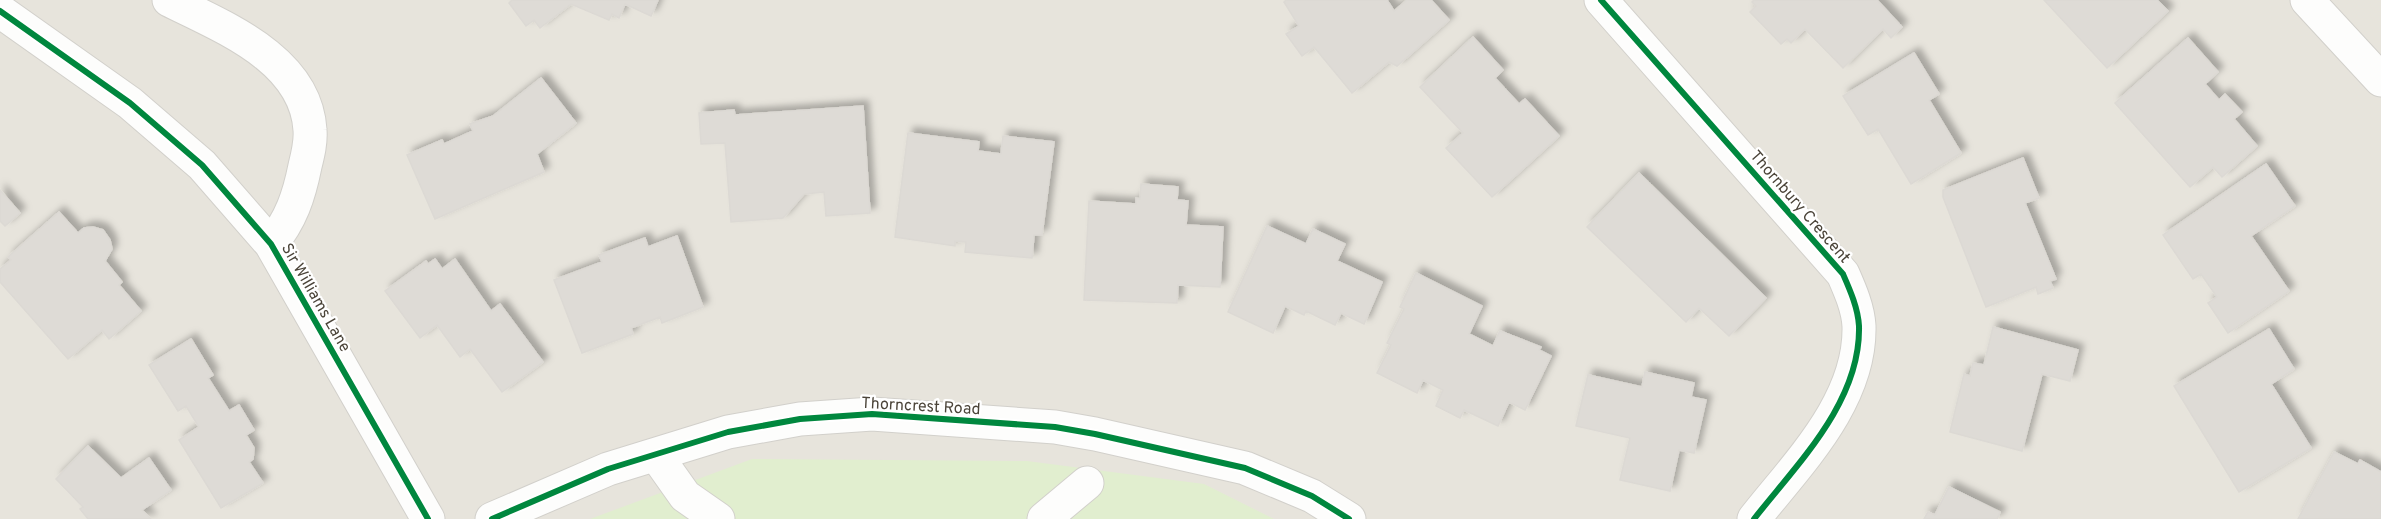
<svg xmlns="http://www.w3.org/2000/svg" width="2381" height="519" font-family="Overpass,sans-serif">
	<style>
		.residential { fill: #e7e4dc }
		.green { fill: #e1eecf }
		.building { fill: #dedbd6; stroke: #dcd9d4; stroke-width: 1.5; filter: url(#shadow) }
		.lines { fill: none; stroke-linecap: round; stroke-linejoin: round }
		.minor-casing { stroke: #d2d0cb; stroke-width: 35 }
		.minor { stroke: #fdfdfc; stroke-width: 33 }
		.cycleway-casing { stroke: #fff; stroke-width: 10 }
		.cycleway { stroke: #00873e; stroke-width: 6 }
		.labels { text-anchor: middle; stroke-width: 4.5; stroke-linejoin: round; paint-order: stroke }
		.street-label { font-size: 16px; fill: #4b4439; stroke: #fff }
	</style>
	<defs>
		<filter id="shadow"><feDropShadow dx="5.5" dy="-5.5" stdDeviation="3" flood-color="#0004"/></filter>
	</defs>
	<rect width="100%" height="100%" fill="#f4f2ee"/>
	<path class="residential" d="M0 0H2381V519H0Z"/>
	<path class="green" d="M752 459 1027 461 1204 484 1274 519H590Z"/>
	<path class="building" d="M512 0H658L651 16 625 4 619 18 612 14 609 20 571 4 540 28 534 20 526 26 509 3Z
		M1286 0H1387L1394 11 1407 0H1431L1449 20 1397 66 1389 62 1352 93 1314 47 1302 56 1286 34 1299 26 1284 2Z
		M1754 0H1877L1902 27 1891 38 1883 29 1843 68 1805 29 1791 43 1787 39 1781 44 1750 12 1756 6 1752 2Z
		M2044 0H2157L2168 11 2107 68Z
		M1473 37 1503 70 1495 78 1519 104 1525 99 1559 136 1492 197 1446 148 1463 133 1420 87Z
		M2188 38 2218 72 2205 84 2219 100 2225 94 2242 112 2234 119 2257 146 2222 177 2213 167 2190 187 2115 103Z
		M1914 53 1939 94 1929 100 1961 153 1911 184 1878 129 1868 135 1843 96Z
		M541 78 576 123 537 154 544 172 435 219 407 155 442 140 444 144 473 131 470 124 493 116Z
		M863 106 870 213 826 216 824 192 804 194 783 218 731 222 725 143 701 144 699 113 734 110 735 115Z
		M908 133 979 142 978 151 1001 154 1003 136 1054 142 1042 235H1034L1032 258 965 252 966 242 955 241V246L895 237Z
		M2023 158 2039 198 2025 203 2056 279 2050 281 2053 288 2038 294 2036 287 1986 307 1943 197V190Z
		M2266 164 2295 206 2251 236 2289 291 2228 333 2208 303 2217 297 2201 274 2193 279 2163 235Z
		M1639 173 1766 298 1729 336 1699 308 1686 322 1587 227Z
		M1141 184 1178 187 1177 200 1188 201 1186 225 1223 227 1220 287 1178 285 1177 303 1084 300 1089 201 1136 204V198L1140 199Z
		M0 190 20 213 5 226 0 221Z
		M59 212 78 233 84 228 93 227 103 230 110 240 112 249 105 261 122 282 119 285 141 311 109 339 102 330 68 359 0 282V269L11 260 8 257Z
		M1267 226 1306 244 1313 229 1345 244 1337 261 1382 282 1364 324 1341 313 1335 325 1306 311 1304 315 1285 306 1273 333 1228 312Z
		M677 236 703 307 662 323 660 317 631 328 633 334 582 353 554 280 602 262 599 255 645 238 648 247Z
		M435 259 442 269 455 259 491 311 500 304 543 362 502 392 470 349 460 357 437 325 420 338 385 291 426 261 428 264Z
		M1416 273 1482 306 1469 334 1493 346 1500 331 1541 347 1539 350 1551 356 1525 410 1509 402 1498 426 1464 410 1460 418 1436 406 1443 390 1423 380 1417 393 1377 373 1391 345 1387 343 1404 309 1400 307Z
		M1993 327 2078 350 2070 381 2042 374 2022 451 1950 432 1964 374 1970 376 1973 363 1984 365Z
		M2269 329 2294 369 2271 384 2311 448 2239 492 2174 386Z
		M191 339 213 375 208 378 229 411 239 405 254 430 246 435 254 448 253 459 249 462 263 483 221 508 179 440 199 427 186 406 178 411 149 365Z
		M1645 372 1694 383 1691 397 1706 400 1694 453 1679 450 1670 491 1620 480 1630 438 1576 426 1588 375 1642 387Z
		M88 446 121 478 149 458 171 490 142 510 151 519H88L80 509 83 507 56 479Z
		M2334 452 2358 464 2360 460 2381 472V519H2298Z
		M1949 487 2000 512 1997 519H1924L1928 512 1935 515Z"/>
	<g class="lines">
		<defs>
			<path id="minor" d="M169 0C223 27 306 59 310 130 311 142 308 154 305 166 299 196 291 220 271 244
				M1601 0 1843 274C1850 290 1858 308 1859 326 1861 402 1797 464 1754 519
				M2307 0 2381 80
				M0 11 130 103 202 165 271 244 428 519
				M656 455 685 496 718 519
				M492 519 608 469 728 432 800 419 872 414 1055 427 1095 434 1245 468 1312 496 1349 519
				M1044 519 1087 483"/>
		</defs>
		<use href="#minor" class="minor-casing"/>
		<use href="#minor" class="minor"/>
		<defs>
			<path id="cycleway" d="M1601 0 1843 274C1850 290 1858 308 1859 326 1861 402 1797 464 1754 519
				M0 11 130 103 202 165 271 244 428 519
				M492 519 608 469 728 432 800 419 872 414 1055 427 1095 434 1245 468 1312 496 1349 519"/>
		</defs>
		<use href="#cycleway" class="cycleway-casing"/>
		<use href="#cycleway" class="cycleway"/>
	</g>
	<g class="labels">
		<g class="street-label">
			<text transform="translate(1801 206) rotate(49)" y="6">Thornbury Crescent</text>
			<text transform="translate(317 297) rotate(60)" y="6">Sir Williams Lane</text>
			<text transform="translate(921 405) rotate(3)" y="6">Thorncrest Road</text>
		</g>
	</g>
</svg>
